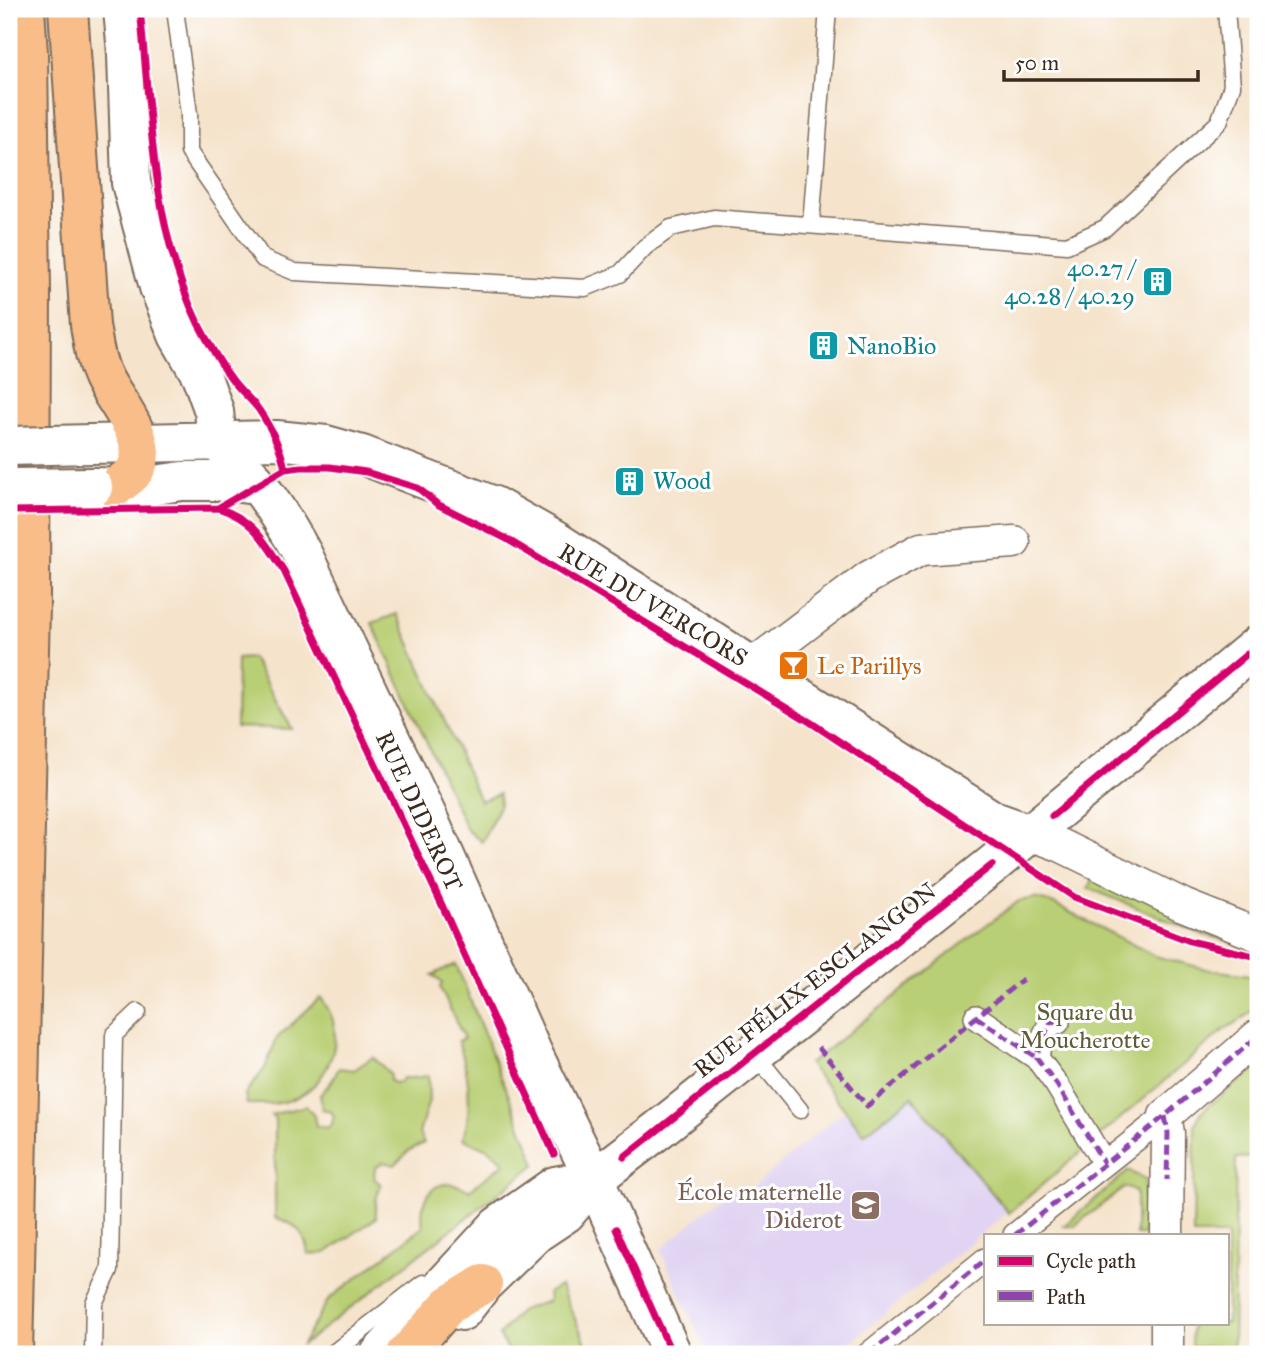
<svg xmlns="http://www.w3.org/2000/svg" width="1267" height="1363" font-family="'IM FELL Great Primer',serif">
	<style>
		.built { fill: #e1d4f3 }
		.green { fill: #b9cf74; stroke: #7a7c49; stroke-width: 2 }
		.lines { fill: none; stroke-linecap: round; stroke-linejoin: round }
		.service-casing { stroke: #7c6b5b; stroke-width: 19 }
		.pedestrian-casing { stroke: #7c6b5b; stroke-width: 26 }
		.minor-casing { stroke: #7c6b5b; stroke-width: 35 }
		.tertiary-casing { stroke: #7c6b5b; stroke-width: 42 }
		.motorway-casing { stroke: #7c6b5b; stroke-width: 42 }
		.service { stroke: #fff; stroke-width: 16 }
		.pedestrian { stroke: #fff; stroke-width: 23 }
		.minor { stroke: #fff; stroke-width: 32 }
		.tertiary { stroke: #fff; stroke-width: 38 }
		.motorway { stroke: #f8bd89; stroke-width: 38 }
		.tertiary-bridge-casing { stroke: #7c6b5b; stroke-width: 42; stroke-linecap: butt }
		.tertiary-bridge { stroke: #fff; stroke-width: 38 }
		.quiet { stroke: #8e44ad; stroke-width: 5; stroke-dasharray: 10 5; stroke-linecap: butt }
		.cycleway-casing { stroke: #fff; stroke-width: 11 }
		.cycleway { stroke: #d6006c; stroke-width: 7 }
		.labels { text-anchor: middle; stroke-width: 6; stroke-linejoin: round; paint-order: stroke }
		.culture-label { font-size: 24px; fill: #0d838f; stroke: #fff; text-anchor: start }
		.street-label { font-size: 24px; fill: #3b2a1e; stroke: #fff }
		.food-label { font-size: 24px; fill: #c56008; stroke: #fff; text-anchor: start }
		.park-label { font-size: 24px; fill: #615c38; stroke: #fff }
		.education-label { font-size: 24px; fill: #785e54; stroke: #fff; text-anchor: end }
	</style>
	<rect width="100%" height="100%" fill="#fff"/>
	<filter id="ink" filterUnits="userSpaceOnUse"><feTurbulence type="fractalNoise" baseFrequency=".0143" numOctaves="2"/><feDisplacementMap in="SourceGraphic" scale="14" xChannelSelector="R" yChannelSelector="G"/><feConvolveMatrix kernelMatrix="1 2 1 2 8 2 1 2 1" color-interpolation-filters="sRGB"/></filter>
	<filter id="wash" filterUnits="userSpaceOnUse"><feTurbulence type="fractalNoise" baseFrequency=".00686" numOctaves="4" result="noise"/><feDisplacementMap in="SourceGraphic" scale="28" xChannelSelector="R" yChannelSelector="G"/><feGaussianBlur stdDeviation="1.57" result="paint"/><feColorMatrix in="noise" values="0 0 0 0 0 0 0 0 0 0 0 0 0 0 0 0 0 1.4 0 .05"/><feComposite in="paint" operator="in"/></filter>
	<g filter="url(#wash)">
		<rect width="100%" height="100%" fill="#f5e3cb"/>
		<path class="built" d="M912 1097 1074 1157 836 1354H708L660 1250 732 1188 740 1198 845 1110 865 1134Z"/>
		<path class="green" d="M397 614 480 801 499 794 500 804 482 842 467 830 372 623Z
			M252 658 292 729 236 727 237 659Z
			M1096 871 1241 943 1204 935 1088 888Z
			M1036 898 1054 904 1155 956 1210 970 1258 976V1006L1242 1019 1225 1029 1009 1213 912 1097 864 1134 809 1064 981 929 1019 901Z
			M456 964 536 1164 301 1346 329 1299 423 1227C418 1193 437 1174 469 1190L505 1163 488 1149 463 1139C473 1105 470 1074 458 1041L464 1038 440 988 442 982 432 975Z
			M321 997C325 1005 331 1012 333 1021 341 1054 321 1089 290 1100 277 1105 262 1104 247 1104L245 1094 265 1068 277 1038Z
			M373 1057 390 1074V1081L394 1083 400 1082 402 1078H418L428 1075 429 1100 419 1134 424 1143 408 1151 395 1165 383 1162 375 1168 374 1178 381 1185 376 1199V1218L326 1253 308 1254C306 1235 295 1222 275 1218V1119L271 1115 306 1106 314 1116 316 1126 327 1128 332 1124 334 1116 330 1111 322 1109 320 1095 332 1081 339 1068 354 1070Z
			M1258 1066V1157L1236 1158 1233 1346 1191 1347 1192 1323H1227V1235H1193L1195 1125 1201 1112Z
			M1128 1171 1145 1179 1144 1235H1136V1192L1125 1187 1074 1226H1064Z
			M560 1286 591 1354H510L499 1335 521 1310 549 1301 548 1293Z"/>
	</g>
	<g filter="url(#ink)">
		<g class="lines">
			<defs>
				<path id="service" d="M175 9 189 114V152L263 259 295 272 585 288 620 274 645 247 671 228 714 218 1067 245 1105 228 1219 122 1232 86 1226 9
					M811 225 828 9
					M754 1053 800 1110
					M93 1354 94 1303 110 1270 114 1035 138 1012
					M332 1354 423 1283"/>
				<path id="pedestrian" d="M976 1017 1037 1058
					M1058 1022H1051L1039 1046 1037 1058 1057 1085 1104 1163
					M1015 1235 1165 1116
					M869 1354 985 1260"/>
				<path id="minor" d="M751 666 869 577 921 549 1014 542
					M1030 834 1060 845 1183 905 1258 935
					M1167 1235 1168 1133 1165 1116 1258 1036
					M1167 1354V1323"/>
				<path id="tertiary" d="M123 9 127 54 131 183 159 287 178 335 201 375 214 411 217 442
					M217 442C254 473 280 513 303 555L428 818 534 1056 594 1179 672 1354
					M92 444 276 440 326 445 362 455 494 506 554 540 994 821 1030 834
					M95 487 134 488 182 481H223L256 485
					M462 1311 483 1284 536 1233 566 1213 594 1179 658 1130 992 865 1258 645
					M380 1354 498 1226 555 1186 594 1179"/>
				<path id="motorway" d="M68 9 90 325C93 343 95 360 103 377 115 403 157 446 132 474 127 479 120 483 115 488
					M13 1354 30 606 31 291 28 52 25 9
					M406 1354 449 1305 483 1284"/>
			</defs>
			<use href="#service" class="service-casing"/>
			<use href="#pedestrian" class="pedestrian-casing"/>
			<use href="#minor" class="minor-casing"/>
			<use href="#tertiary" class="tertiary-casing"/>
			<use href="#motorway" class="motorway-casing"/>
			<use href="#service" class="service"/>
			<use href="#pedestrian" class="pedestrian"/>
			<use href="#minor" class="minor"/>
			<use href="#tertiary" class="tertiary"/>
			<use href="#motorway" class="motorway"/>
			<defs>
				<path id="tertiary-bridge" d="M9 446 92 444
					M9 488 93 487"/>
			</defs>
			<use href="#tertiary-bridge" class="tertiary-bridge-casing"/>
			<use href="#tertiary-bridge" class="tertiary-bridge"/>
			<path class="quiet" d="M976 1017 1037 1058
				M1058 1022H1051L1039 1046 1037 1058 1057 1085 1104 1163
				M818 1047 867 1106 1023 979
				M1165 1116 1168 1133 1167 1180
				M1015 1235 1165 1116 1258 1036
				M869 1354 985 1260"/>
			<defs>
				<path id="cycleway" d="M140 9C151 114 151 226 198 323 208 342 218 361 231 378 239 390 251 399 259 410 271 428 281 448 285 469
					M218 508C255 520 264 541 284 571L441 903 554 1154
					M9 511 218 508 285 469 301 467H330L366 472 418 488 437 504 505 538 810 722 1074 897 1190 941 1258 957
					M1052 816 1258 645
					M624 1157 992 865
					M616 1229 672 1354"/>
			</defs>
			<use href="#cycleway" class="cycleway-casing"/>
			<use href="#cycleway" class="cycleway"/>
		</g>
	</g>
	<defs>
		<symbol id="building-square" viewBox="-11 -11 22 22"><rect x="-9" y="-9" width="18" height="18" rx="4" fill="#0f9aa8" stroke="#fff"/><path d="M-4-6H4V6H1V3H-1V6H-4ZM-2.5-4.3h1.7v1.8h-1.7ZM.8-4.3h1.7v1.8H.8ZM-2.5-1h1.7V.8h-1.7ZM.8-1h1.7V.8H.8Z" fill="#fff"/></symbol>
		<symbol id="bar-square" viewBox="-11 -11 22 22"><rect x="-9" y="-9" width="18" height="18" rx="4" fill="#e8710a" stroke="#fff"/><path d="M-6-5H6L.8 .8V4.5H3.5V6h-7V4.5H-.8V.8Z" fill="#fff"/></symbol>
		<symbol id="school-square" viewBox="-11 -11 22 22"><rect x="-9" y="-9" width="18" height="18" rx="4" fill="#8d6e63" stroke="#fff"/><path d="M0-5L7-2L0 1L-7-2ZM-4 1L0 2.5L4 1V4Q0 6-4 4Z" fill="#fff"/></symbol>
	</defs>
	<g fill-rule="evenodd">
		<use href="#building-square" x="1140" y="264" width="35" height="35"/>
		<use href="#building-square" x="806" y="328" width="35" height="35"/>
		<use href="#building-square" x="612" y="464" width="35" height="35"/>
		<use href="#bar-square" x="776" y="648" width="35" height="35"/>
		<use href="#school-square" x="848" y="1188" width="35" height="35"/>
	</g>
	<g class="labels">
		<g class="culture-label">
			<text x="1135" y="276" text-anchor="end">40.27 /<tspan x="1135" dy="28">40.28 / 40.29</tspan></text>
			<text x="847" y="354">NanoBio</text>
			<text x="653" y="489">Wood</text>
		</g>
		<g class="street-label">
			<text transform="translate(653 605) rotate(31)" y="8">RUE DU VERCORS</text>
			<text transform="translate(419 811) rotate(65)" y="8">RUE DIDEROT</text>
			<text transform="translate(815 980) rotate(-38)" y="8">RUE FÉLIX ESCLANGON</text>
		</g>
		<g class="food-label">
			<text x="817" y="674">Le Parillys</text>
		</g>
		<g class="park-label">
			<text x="1085" y="1020">Square du<tspan x="1085" dy="28">Moucherotte</tspan></text>
		</g>
		<g class="education-label">
			<text x="842" y="1200">École maternelle<tspan x="842" dy="28">Diderot</tspan></text>
		</g>
	</g>
	<rect width="1267" height="1363" fill="none" stroke="#fff" stroke-width="35"/>
	<rect x="984" y="1234" width="245" height="91" fill="#ffffff" stroke="#b1aaa5" stroke-width="2"/>
	<rect x="998" y="1256" width="35" height="10" fill="#d6006c" stroke="#b1aaa5" stroke-width="2"/>
	<text x="1046" y="1268" font-size="21" fill="#3b2a1e">Cycle path</text>
	<rect x="998" y="1291" width="35" height="10" fill="#8e44ad" stroke="#b1aaa5" stroke-width="2"/>
	<text x="1046" y="1304" font-size="21" fill="#3b2a1e">Path</text>
	<path d="M1004 70v10h194v-10" fill="none" stroke="#3b2a1e" stroke-width="3.5"/>
	<text x="1015" y="70" font-size="21" fill="#3b2a1e" stroke="#ffffff" stroke-width="5" paint-order="stroke">50 m</text>
</svg>
